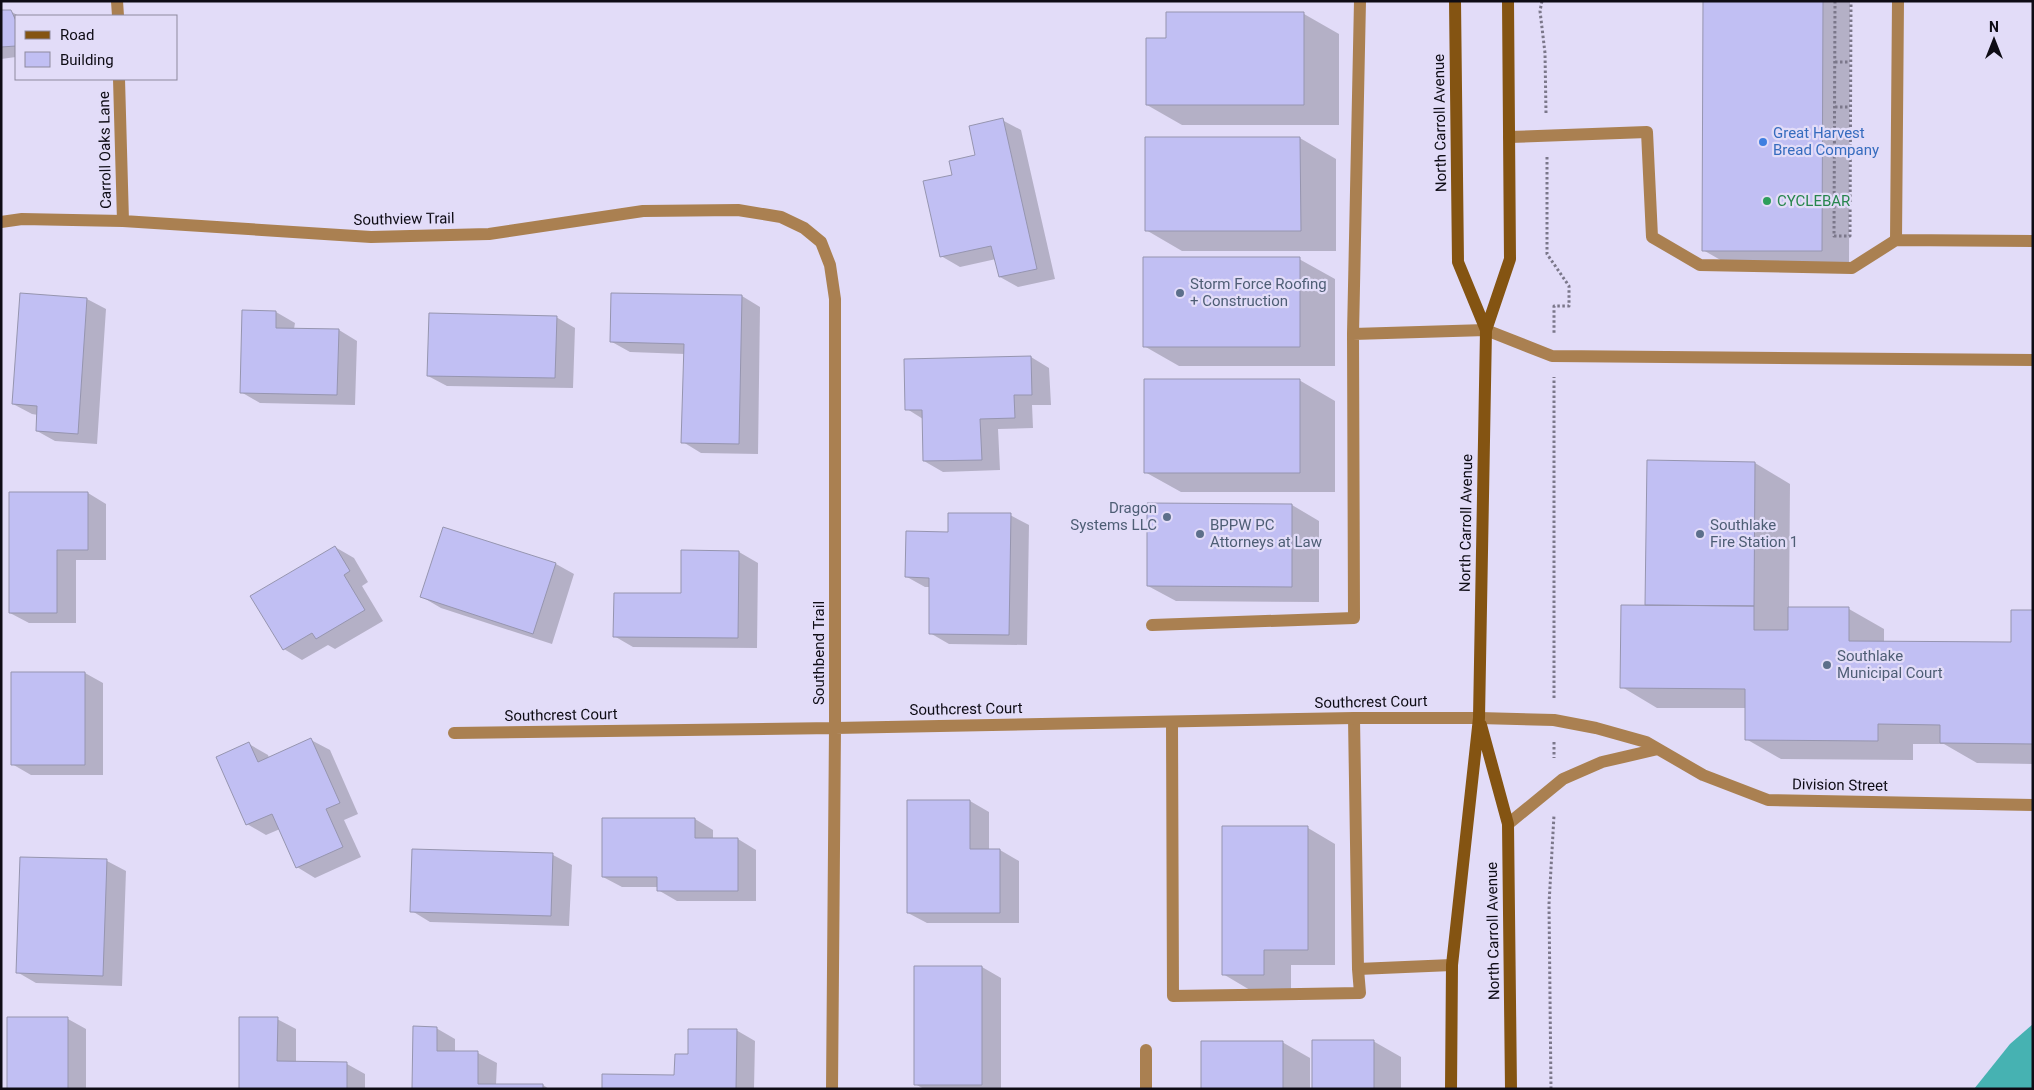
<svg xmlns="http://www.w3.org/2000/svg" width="2034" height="1090" font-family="Roboto,sans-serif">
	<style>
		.water { fill: #46b2b2 }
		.shadow { fill: #0003 }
		.building { fill: #c1bff3; stroke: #9695af }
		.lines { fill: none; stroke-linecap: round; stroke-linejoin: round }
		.path { stroke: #7b778a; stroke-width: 3; stroke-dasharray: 2.5 2.5; stroke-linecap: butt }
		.service { stroke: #aa8051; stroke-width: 12 }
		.minor { stroke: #aa8051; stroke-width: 12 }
		.secondary { stroke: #845412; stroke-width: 12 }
		.shop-dot { fill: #3f7fe0; stroke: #e2dcf8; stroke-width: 2 }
		.leisure-dot { fill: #2e9e5b; stroke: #e2dcf8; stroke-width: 2 }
		.service-dot { fill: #5c6f8a; stroke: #e2dcf8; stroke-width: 2 }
		.labels { text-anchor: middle; stroke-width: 4.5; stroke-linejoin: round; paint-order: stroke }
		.street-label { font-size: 15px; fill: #0e0c15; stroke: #e2dcf8 }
		.shop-label { font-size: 15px; fill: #366cbe; stroke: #e2dcf8; text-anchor: start }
		.leisure-label { font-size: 15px; fill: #27864d; stroke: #e2dcf8; text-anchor: start }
		.service-label { font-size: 15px; fill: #4e5e75; stroke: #e2dcf8; text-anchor: start }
	</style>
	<rect width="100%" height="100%" fill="#e2dcf8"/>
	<path class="water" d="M2033 1024V1089H1974L2010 1044Z"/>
	<path class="shadow" d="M1704 1H1850L1849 266H1731L1703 250Z
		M10 11 19 16H16V57L1 59V12Z
		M1304 14 1339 34V125H1182L1147 105 1167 39Z
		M1002 120 1021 130 1055 279 1018 287 1000 277 996 259 960 267 941 256 954 176 977 156Z
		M1146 138H1300L1336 159V251H1182L1146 230Z
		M1299 259 1335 279V366H1179L1144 346Z
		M742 296 760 307 758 454 701 453 683 442 685 354 630 352 612 342Z
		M87 299 106 309 97 444 55 441 37 431 38 415 32 414 13 404Z
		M243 311 276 312 295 323 294 329 339 330 357 341 355 405 260 403 241 392Z
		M556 317 575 328 573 388 447 386 428 376Z
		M1031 357 1049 368 1051 405H1032L1033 428 998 429 1000 470 943 472 924 461 923 419 907 409Z
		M1299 380 1335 401V492H1181L1145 472Z
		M1648 462 1755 463 1790 484 1789 608 1849 609 1884 629V642L2012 644 2033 612V764L1977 763 1944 744H1913V760L1781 759 1746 739V708H1657L1622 687 1646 607Z
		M88 493 106 504V560H76V623H29L10 613Z
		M1292 505 1319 521V602L1176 601 1148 586Z
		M1010 515 1029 525 1027 645 949 644 930 633 931 587H925L907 577 949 533Z
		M335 547 354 558 368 582 362 586 383 621 335 649 328 645 302 660 284 649Z
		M682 552H739L758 563 757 648 633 647 614 636 682 594Z
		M556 564 574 574 552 644 441 608 422 597Z
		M85 673 103 683V775H31L12 764Z
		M311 740 330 750 358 814 344 820 361 857 315 878 297 867 280 829 266 835 247 824 249 744 268 755 269 758Z
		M908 801H970L989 812V850H1000L1019 861V923H927L908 913Z
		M695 819 713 830V839H738L756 850V901H677L658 890V887H622L603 877Z
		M1308 828 1335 844V965H1291V990H1250L1223 974Z
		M414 850 553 855 572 865 569 926 430 922 412 911Z
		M21 858 107 861 126 871 122 986 36 983 17 972Z
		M915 967H982L1001 978V1089H924L915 1084Z
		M68 1019 86 1029V1089H8Z
		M277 1019 296 1029V1063L347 1064 365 1074V1089H240Z
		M436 1028 455 1039V1053H478L497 1063 496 1085H543L549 1089H414Z
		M736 1030 755 1041 754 1089H603L675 1076 689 1055Z
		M1373 1041 1401 1057V1089H1313Z
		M1282 1042 1310 1058V1089H1203Z"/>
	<path class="building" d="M1703 1H1823L1822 251H1702Z
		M1 10H11L16 21V46L1 47Z
		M1166 12H1304V105H1146V38H1166Z
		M1003 118 1037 269 999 277 991 246 940 257 923 181 952 175 949 161 975 155 969 126Z
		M1145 137H1300L1301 231H1145Z
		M1143 257H1300V347H1143Z
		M20 293 87 298 78 434 36 431 37 406 12 404Z
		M611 293 742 295 739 444 681 443 684 344 610 342Z
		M242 310 276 311V328L339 329 337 395 240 393Z
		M429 313 557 316 555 378 427 376Z
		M1031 356 1032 395H1014L1015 418 980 419 982 460 923 461 922 410H905L904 359Z
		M1144 379H1300V473H1144Z
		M1647 460 1755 462 1754 606 1645 605Z
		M9 492H88V550H57V613H9Z
		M1147 503 1292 504V587L1147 586Z
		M948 513H1011L1009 635 929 634V578L905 577 906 531 948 532Z
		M443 527 556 563 533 634 420 597Z
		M335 546 350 571 344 575 365 610 316 639 312 633 283 650 250 596Z
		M681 550 739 551 738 638 613 637 614 593H681Z
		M1621 605 1754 606V630H1788V607H1849V641L2011 642V610H2033V744L1940 743V725L1878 724V741L1745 740V689L1620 688Z
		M11 672H85V765H11Z
		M311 738 340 803 326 809 343 847 296 868 272 814 246 825 216 757 249 742 258 762Z
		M907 800H970V849H1000V913H907Z
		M602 818H695V838H738V891H657V877H602Z
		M1222 826H1308V950H1264V975H1222Z
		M412 849 553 853 551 916 410 912Z
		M20 857 107 859 103 976 16 973Z
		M914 966H982V1085H914Z
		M7 1017H68V1089H7Z
		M239 1017H278L277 1061 347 1062V1089H239Z
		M413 1026 437 1027V1051H478V1084H543V1089H412Z
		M688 1029H737L736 1089H602V1074L674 1075 675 1054H688Z
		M1312 1040H1374V1089H1312Z
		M1201 1041H1283V1089H1201Z"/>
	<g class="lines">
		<path class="path" d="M1542 1 1540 11 1545 53 1546 113
			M1835 1 1834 236H1850L1851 1
			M1835 62H1850
			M1835 107H1850
			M1834 153H1850
			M1547 157V254L1569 286V306H1554V333
			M1834 198H1850
			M1554 698V377
			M1554 742V758
			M1551 1089 1549 904 1554 815"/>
		<path class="service" d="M1509 137 1647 132 1652 237 1700 265 1852 268 1896 240 2033 241
			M1896 240 1898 1
			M1353 334 1486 330 1552 356 2033 360
			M1152 625 1354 618 1353 334 1360 1
			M1354 718 1358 969 1452 965
			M1172 722 1173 996 1360 993 1358 969
			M1146 1050V1089"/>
		<path class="minor" d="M117 1 118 16
			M119 79 123 221
			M1 222 22 219 123 221 371 237 489 234 643 211 738 210 781 217 804 228 821 242 830 265 835 299V728L832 1089
			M454 733 835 728 1354 718H1479L1554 720 1596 728 1646 742 1703 775 1768 800 2033 805
			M1508 824 1563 779 1602 762 1658 749"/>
		<path class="secondary" d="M1455 1 1458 262 1486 330
			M1481 725 1508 824 1511 1089
			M1451 1089 1452 965 1479 718 1486 330 1510 259 1508 1"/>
	</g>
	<circle class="shop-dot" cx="1763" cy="142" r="5"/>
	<circle class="leisure-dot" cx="1767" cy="201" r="5"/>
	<g class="service-dot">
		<circle cx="1180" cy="293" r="5"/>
		<circle cx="1167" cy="517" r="5"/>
		<circle cx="1200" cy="534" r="5"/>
		<circle cx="1700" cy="534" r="5"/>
		<circle cx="1827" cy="665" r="5"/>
	</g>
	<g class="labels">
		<g class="street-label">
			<text transform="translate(1440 123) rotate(-91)" y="5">North Carroll Avenue</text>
			<text transform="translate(105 150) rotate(-91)" y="5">Carroll Oaks Lane</text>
			<text transform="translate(404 219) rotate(-1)" y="5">Southview Trail</text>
			<text transform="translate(1466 523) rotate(-89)" y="5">North Carroll Avenue</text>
			<text transform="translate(819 653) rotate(-90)" y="5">Southbend Trail</text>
			<text transform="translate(1371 702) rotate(-1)" y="5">Southcrest Court</text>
			<text transform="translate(966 709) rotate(-1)" y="5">Southcrest Court</text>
			<text transform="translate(561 715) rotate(-1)" y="5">Southcrest Court</text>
			<text transform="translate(1840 785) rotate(1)" y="5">Division Street</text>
			<text transform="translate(1493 931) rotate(-91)" y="5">North Carroll Avenue</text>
		</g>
		<g class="shop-label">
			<text x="1773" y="138">Great Harvest<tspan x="1773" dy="17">Bread Company</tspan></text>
		</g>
		<g class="leisure-label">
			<text x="1777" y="206">CYCLEBAR</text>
		</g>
		<g class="service-label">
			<text x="1190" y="289">Storm Force Roofing<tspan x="1190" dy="17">+ Construction</tspan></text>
			<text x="1157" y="513" text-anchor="end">Dragon<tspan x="1157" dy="17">Systems LLC</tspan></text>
			<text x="1210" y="530">BPPW PC<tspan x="1210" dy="17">Attorneys at Law</tspan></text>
			<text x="1710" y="530">Southlake<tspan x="1710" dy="17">Fire Station 1</tspan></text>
			<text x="1837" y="661">Southlake<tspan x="1837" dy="17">Municipal Court</tspan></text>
		</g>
	</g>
	<rect width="2034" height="1090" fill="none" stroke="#0e0c15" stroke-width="5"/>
	<rect x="15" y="15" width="162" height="65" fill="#e2dcf8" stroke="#8d899d"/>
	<rect x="25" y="31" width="25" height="8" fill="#845412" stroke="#8d899d"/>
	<text x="60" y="40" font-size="15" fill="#0e0c15">Road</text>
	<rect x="25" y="52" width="25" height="15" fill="#c1bff3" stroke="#8d899d"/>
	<text x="60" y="65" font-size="15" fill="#0e0c15">Building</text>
	<g transform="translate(1994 40)" stroke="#e2dcf8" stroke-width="4" paint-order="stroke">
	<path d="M0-4L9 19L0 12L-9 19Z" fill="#0e0c15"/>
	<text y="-8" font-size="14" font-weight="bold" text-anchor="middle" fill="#0e0c15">N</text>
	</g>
</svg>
